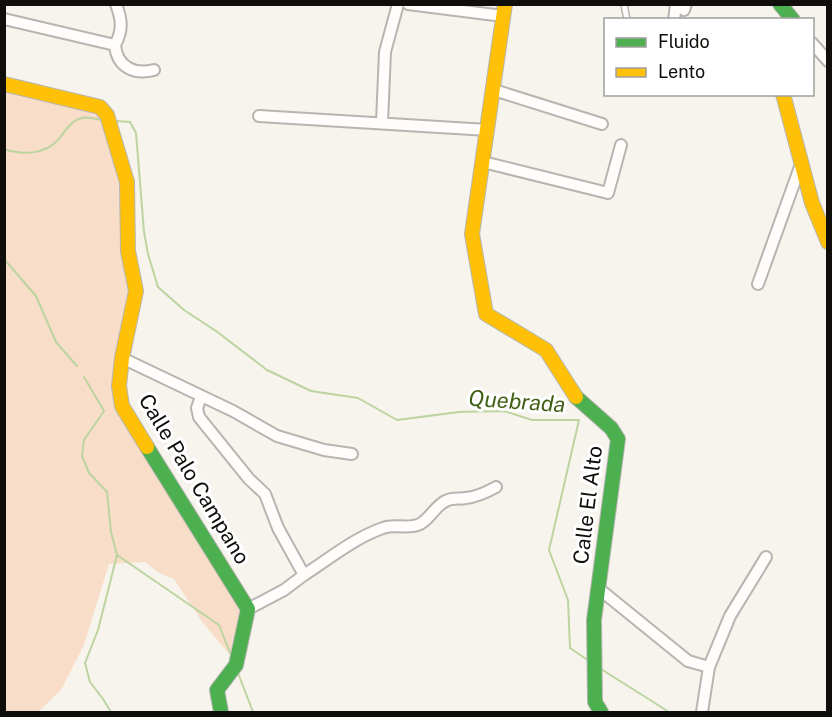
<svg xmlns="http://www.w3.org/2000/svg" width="832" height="717" font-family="'Public Sans',sans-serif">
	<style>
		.green { fill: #f8dec8 }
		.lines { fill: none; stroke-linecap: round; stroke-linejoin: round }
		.stream { stroke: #bcd4a0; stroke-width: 2 }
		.lane-casing { stroke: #b7b5b0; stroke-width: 8 }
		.street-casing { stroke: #b7b5b0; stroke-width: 14 }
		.fast-casing { stroke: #b7b5b0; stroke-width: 16 }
		.slow-casing { stroke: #b7b5b0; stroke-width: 16 }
		.lane { stroke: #fefdfc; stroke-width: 5 }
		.street { stroke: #fefdfc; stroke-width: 10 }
		.fast { stroke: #4caf50; stroke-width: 14 }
		.slow { stroke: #ffc107; stroke-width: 14 }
		.labels { text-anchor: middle; stroke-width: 6; stroke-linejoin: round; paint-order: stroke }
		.street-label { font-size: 21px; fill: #100e0a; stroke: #fff }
		.water-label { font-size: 22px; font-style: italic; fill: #416015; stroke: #fff }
	</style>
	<rect width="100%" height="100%" fill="#f6f4ec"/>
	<path class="green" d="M5 90 99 113 124 184 130 285 114 385 242 608 230 655 203 623 174 579 159 573 145 562 109 564 84 645 61 690 38 712H5Z"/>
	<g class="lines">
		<path class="stream" d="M116 121 130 122 136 133 144 232 148 254 158 287 184 310 216 331 267 370 311 391 358 398 397 420 459 412 504 411 532 420H579L549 550 568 600 570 648 589 661
			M4 149C22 155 44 155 58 140 65 132 71 120 82 118 88 116 96 119 102 120
			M4 259 36 296 56 342 77 366
			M84 377 104 411 84 440 82 456 89 473 107 492 111 532 117 555 98 630 85 663 90 682 103 699 111 712
			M117 555 219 625 231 655
			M601 669 669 712
			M238 673 253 712"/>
		<defs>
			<path id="lane" d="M624 4 627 20"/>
			<path id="street" d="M116 4C122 20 123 30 115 45 117 67 134 75 154 70
				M408 4 503 16
				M684 10 686 4
				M4 19 115 45
				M674 20 676 4
				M812 43 828 61
				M494 90 602 124
				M259 116 488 130
				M382 122 385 52 398 4
				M483 162 608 193 621 145
				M758 284 801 164
				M122 358 233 411 277 436 324 450 352 454
				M201 397 197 408 199 417 249 479 265 494 278 528 304 575 284 590 248 609
				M304 575C329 559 354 538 383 528 395 523 408 530 420 524 431 518 436 504 448 500 453 498 460 499 466 498 477 497 487 492 496 487
				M598 588 688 661 709 667 702 712
				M709 667 730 616 766 557"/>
			<path id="fast" d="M780 4 793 20
				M576 397 611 428 618 439 594 620 595 702 601 712
				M147 447 248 609 236 665 217 690 221 712"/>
			<path id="slow" d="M505 4 472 234 486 314 546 350 576 397
				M4 84 100 107 107 115 127 182 128 251 136 291 122 358 119 386 122 406 147 447
				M783 94 812 203 828 242"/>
		</defs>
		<use href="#lane" class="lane-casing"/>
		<use href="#street" class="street-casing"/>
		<use href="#fast" class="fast-casing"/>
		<use href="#slow" class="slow-casing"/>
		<use href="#lane" class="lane"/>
		<use href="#street" class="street"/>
		<use href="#fast" class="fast"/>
		<use href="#slow" class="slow"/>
	</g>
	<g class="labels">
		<g class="street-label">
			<text transform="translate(194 479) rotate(59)" y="7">Calle Palo Campano</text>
			<text transform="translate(588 505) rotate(-83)" y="7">Calle El Alto</text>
		</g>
		<g class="water-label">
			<text transform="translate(517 401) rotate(4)" y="8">Quebrada</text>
		</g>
	</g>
	<rect width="832" height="717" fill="none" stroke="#100e0a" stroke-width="12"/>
	<rect x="604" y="18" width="210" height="78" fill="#ffffff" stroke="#9f9f9d" stroke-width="1.5"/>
	<rect x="616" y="38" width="30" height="9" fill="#4caf50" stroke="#9f9f9d" stroke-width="1.5"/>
	<text x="658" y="48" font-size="18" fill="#100e0a">Fluido</text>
	<rect x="616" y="68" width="30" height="9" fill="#ffc107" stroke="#9f9f9d" stroke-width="1.5"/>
	<text x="658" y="78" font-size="18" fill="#100e0a">Lento</text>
</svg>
